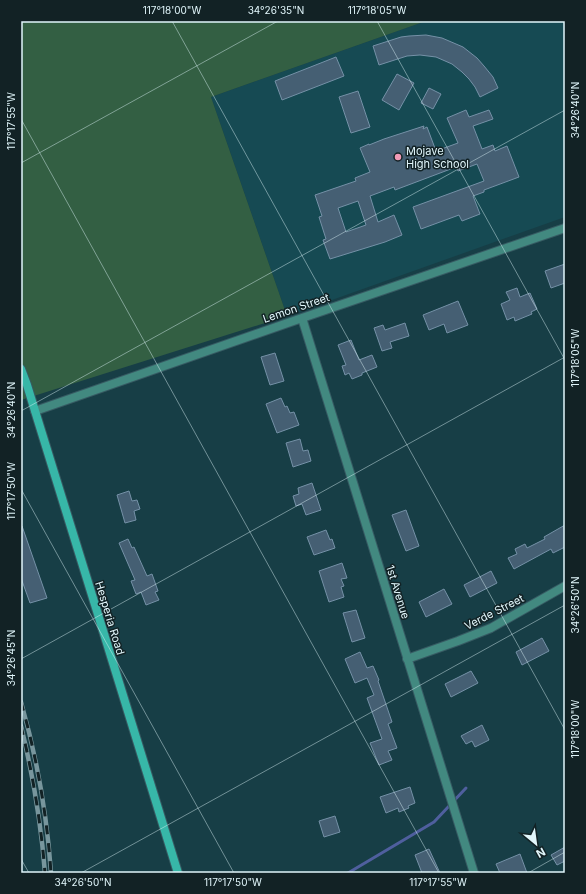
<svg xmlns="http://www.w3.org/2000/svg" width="586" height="894" font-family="Inter,sans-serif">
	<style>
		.built { fill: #164a53 }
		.green { fill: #335f43 }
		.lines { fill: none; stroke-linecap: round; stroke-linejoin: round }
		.stream { stroke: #4f5f9e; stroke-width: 3 }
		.building { fill: #455f73; stroke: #7591a7; fill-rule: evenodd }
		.street-casing { stroke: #375b63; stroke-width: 10 }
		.secondary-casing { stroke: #375b63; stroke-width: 10 }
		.street { stroke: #428980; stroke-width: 8 }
		.secondary { stroke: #37b7a8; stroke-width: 8 }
		.rail-casing { stroke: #78969d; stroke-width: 4.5 }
		.rail { stroke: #122225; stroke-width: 3; stroke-dasharray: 9; stroke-linecap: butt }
		.ticks { fill: none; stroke: #e1f6fb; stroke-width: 1; stroke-opacity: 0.45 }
		.poi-dot { fill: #f09ab6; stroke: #122225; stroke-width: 1.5 }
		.labels { text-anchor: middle; stroke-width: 3; stroke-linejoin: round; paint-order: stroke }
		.poi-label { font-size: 11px; fill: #e1f6fb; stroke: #122225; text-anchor: start }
		.street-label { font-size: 11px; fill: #e1f6fb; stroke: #122225 }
		.neatline { fill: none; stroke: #e1f6fb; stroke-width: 1.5 }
		.ticks-label { font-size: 10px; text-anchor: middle; fill: #e1f6fb }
	</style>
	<rect width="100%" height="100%" fill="#173e46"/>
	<path class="built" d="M426 21H565V217L287 316 211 97Z"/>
	<path class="green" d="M21 21H426L211 97 287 316 21 400Z"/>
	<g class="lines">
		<path class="stream" d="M348 873 434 822 466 788"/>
	</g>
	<path class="building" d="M426 35 442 38 463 47 477 58 484 66 493 77 498 88 480 97 475 87 469 79 462 72 452 64 436 57 420 55 407 56 379 65 373 46 401 37 409 36Z
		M336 57 344 76 282 100 275 81Z
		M397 74 414 83 399 110 382 100Z
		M429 88 441 94 433 109 421 103Z
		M358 91 370 127 351 133 339 97Z
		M466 110 469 117 489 110 493 119 473 126 482 149 493 145 495 151 507 146 519 177 484 190V192L473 196 480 214 462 221 459 215 421 229 413 207 484 181 477 164 458 171 456 167 395 190 394 187 370 196 378 222 394 215 402 235 385 242 330 259 323 240 326 239 319 217 322 216 315 195 356 181 355 178 370 172 360 148 369 144V145L384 139 424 126 423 129 427 127 436 151 458 143 447 118ZM358 201 366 225 346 232 338 208Z
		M565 264V283L551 288 545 271Z
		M517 288 520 297 530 293 537 309 531 312 532 314 515 321 514 317 507 320 501 304 510 300 506 292Z
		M458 301 468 325 447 333 444 324 429 330 423 315Z
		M405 323 409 336 390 342 392 348 382 351 374 328 383 325 385 330Z
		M351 340 359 360 372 355 377 367 362 373V375L352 379 349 373 345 375 342 366 346 365 338 345Z
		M275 353 284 381 270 385 261 357Z
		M281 398 285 407 287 406 290 413 294 412 299 425 277 433 266 404Z
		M300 439 303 451 308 450 311 461 293 467 286 443Z
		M312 483 321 510 306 515 302 504 296 506 293 496 299 494 298 488Z
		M129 491 132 501 137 500 140 509 134 511 136 520 125 523 117 495Z
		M406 510 419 546 406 551 392 515Z
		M565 525V547L553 553 551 549 514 569 508 558 517 554 515 549 525 544 527 548 545 539 544 537Z
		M21 526H22L47 598 30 603 21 578Z
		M326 530 330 540 332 539 335 548 314 555 307 537Z
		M128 539 132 548 134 547 147 576 152 574 158 591 155 592 159 600 146 605 141 592 136 594 131 581 135 580 119 543Z
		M342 563 347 578 341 579 344 586 341 587 344 597 329 602 319 571Z
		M491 571 497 583 470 597 464 585Z
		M444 589 452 604 426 617 419 602Z
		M356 610 365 638 352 642 343 613Z
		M542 638 549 651 522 665 516 652Z
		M360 652 367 668 373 666 379 680 378 681 392 722 388 724 397 748 388 751 392 760 379 765 370 743 382 739 367 698 374 695 367 678 355 683 345 659Z
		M471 671 478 683 451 697 445 684Z
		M482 725 489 740 475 747 472 741 466 744 461 736Z
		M410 787 415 803 408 806 409 808 399 812 398 808 386 813 380 797Z
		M335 816 340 832 324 837 319 821Z
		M565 847V861L557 865 551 855Z
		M429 849 440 873H422L415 855Z
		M520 854 527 873H500L496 864Z"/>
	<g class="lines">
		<defs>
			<path id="street" d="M302 318 474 873
				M35 411 302 318 565 228
				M407 659 458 641 491 628 565 586"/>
			<path id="secondary" d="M21 369 27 385 178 873"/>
		</defs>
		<use href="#street" class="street-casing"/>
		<use href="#secondary" class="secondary-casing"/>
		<use href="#street" class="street"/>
		<use href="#secondary" class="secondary"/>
		<defs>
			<path id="rail" d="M21 702C37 758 47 815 51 873
				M21 726C33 775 41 823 45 873"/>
		</defs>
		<use href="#rail" class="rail-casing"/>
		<use href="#rail" class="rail"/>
	</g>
	<path class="ticks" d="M172 21 565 730M377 21 565 360M21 119 439 873M21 163 278 21M21 411 565 110M21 489 234 873M21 659 565 357M21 859 29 873M81 873 565 605M528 873 565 852"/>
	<circle class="poi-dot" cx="398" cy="157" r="4"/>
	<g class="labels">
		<g class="poi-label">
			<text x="406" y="155">Mojave<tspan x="406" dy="13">High School</tspan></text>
		</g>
		<g class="street-label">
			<text transform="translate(296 308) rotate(-19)" y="4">Lemon Street</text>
			<text transform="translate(398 592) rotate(73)" y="4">1st Avenue</text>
			<text transform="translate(494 612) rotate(-27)" y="4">Verde Street</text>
			<text transform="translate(110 618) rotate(73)" y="4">Hesperia Road</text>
		</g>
	</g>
	<rect width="586" height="894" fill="none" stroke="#122225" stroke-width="44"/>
	<g transform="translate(536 844) rotate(151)" stroke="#122225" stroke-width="3" paint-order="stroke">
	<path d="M0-3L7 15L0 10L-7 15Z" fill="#e1f6fb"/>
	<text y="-6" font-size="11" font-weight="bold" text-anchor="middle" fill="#e1f6fb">N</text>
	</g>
	<rect x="22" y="22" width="542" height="850" class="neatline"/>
	<g class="ticks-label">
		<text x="172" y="14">117°18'00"W</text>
		<text x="276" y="14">34°26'35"N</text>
		<text x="377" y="14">117°18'05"W</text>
		<text transform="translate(575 110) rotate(-90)" y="4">34°26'40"N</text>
		<text transform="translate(11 121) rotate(-90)" y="4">117°17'55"W</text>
		<text transform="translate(575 358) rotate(-90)" y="4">117°18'05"W</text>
		<text transform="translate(11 410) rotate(-90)" y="4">34°26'40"N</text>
		<text transform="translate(11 491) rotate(-90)" y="4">117°17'50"W</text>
		<text transform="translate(575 605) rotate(-90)" y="4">34°26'50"N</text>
		<text transform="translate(11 658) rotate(-90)" y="4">34°26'45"N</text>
		<text transform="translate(575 729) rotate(-90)" y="4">117°18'00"W</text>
		<text x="83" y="886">34°26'50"N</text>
		<text x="233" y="886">117°17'50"W</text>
		<text x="438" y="886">117°17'55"W</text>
	</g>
</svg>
